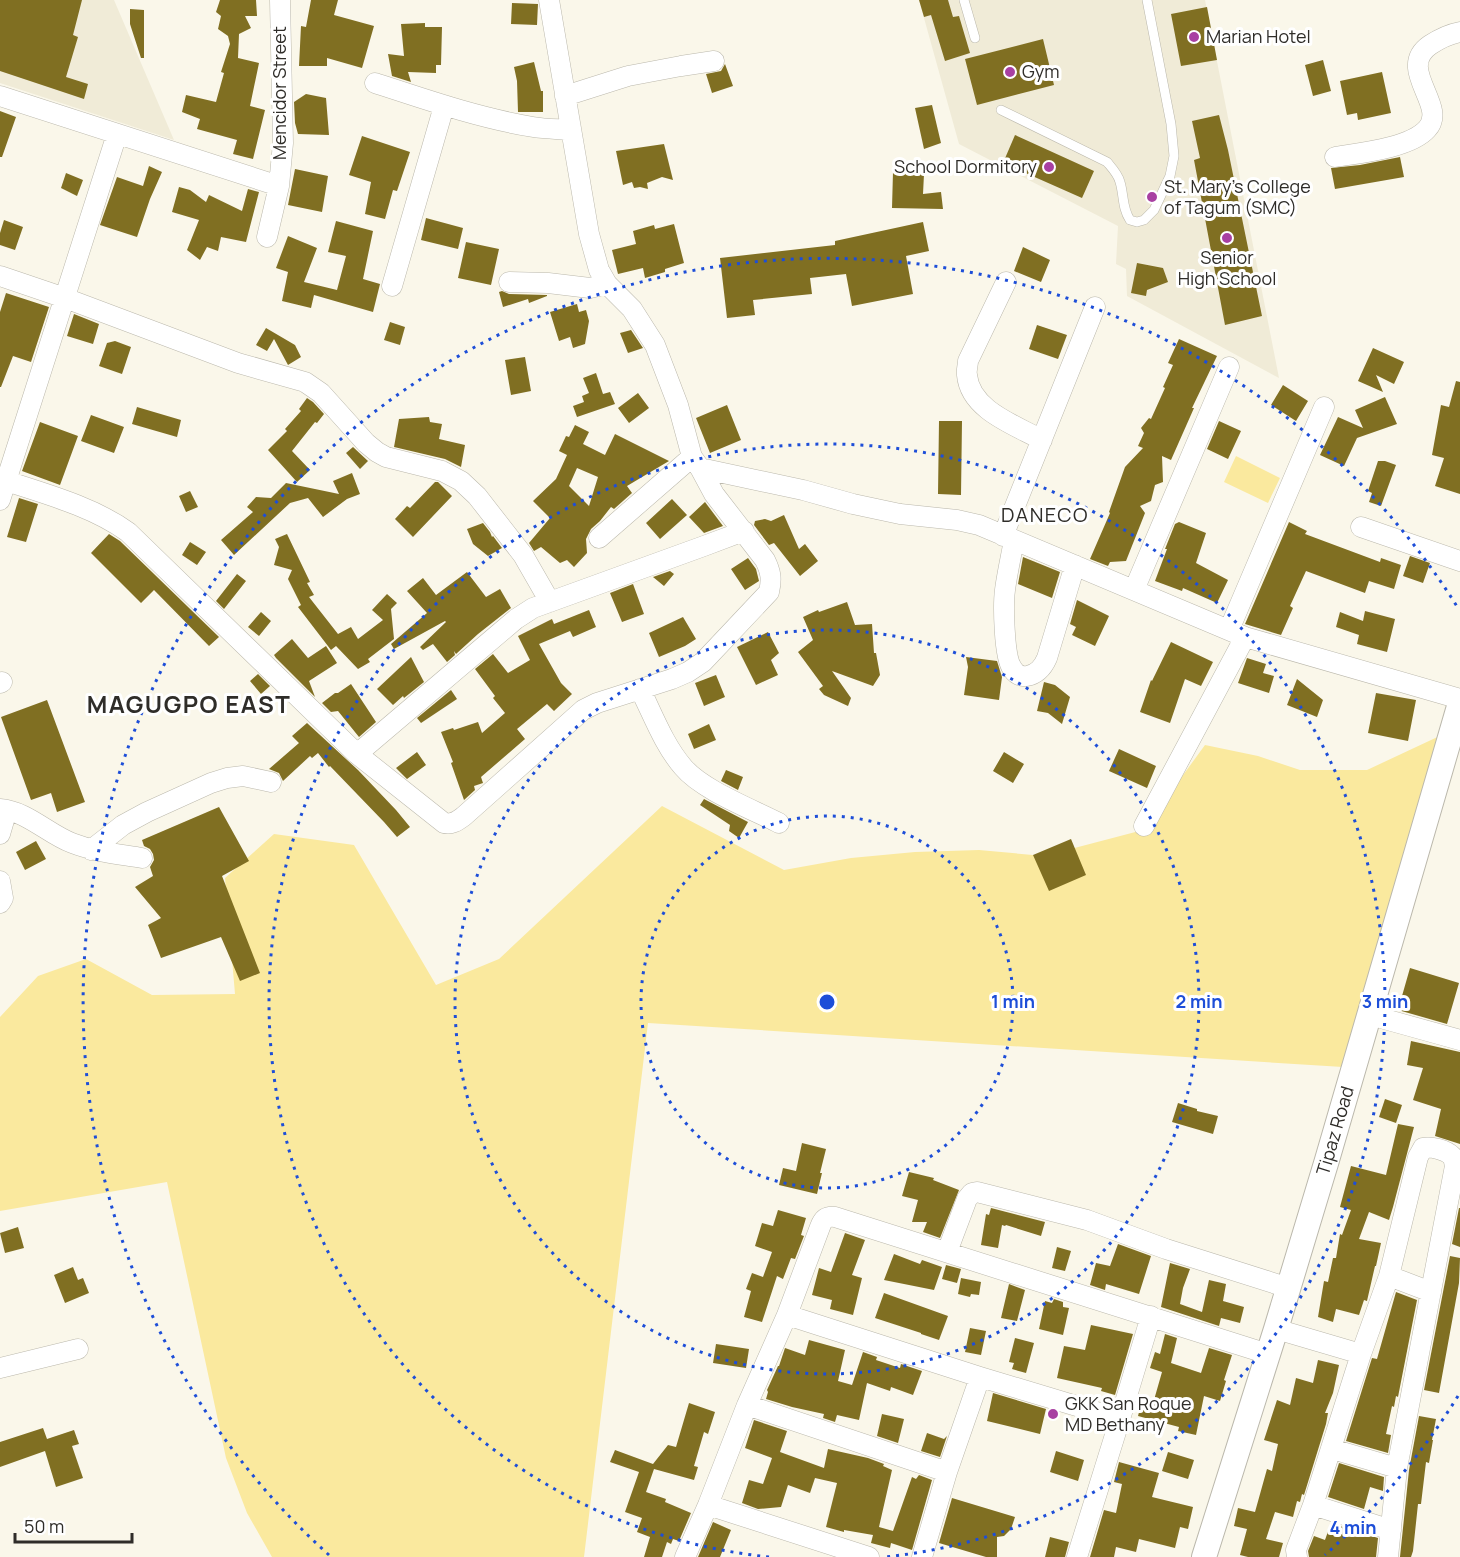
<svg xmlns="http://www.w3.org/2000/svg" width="1460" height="1557" font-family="Manrope,sans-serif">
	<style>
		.built { fill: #f0ebd7 }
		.green { fill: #fae99e }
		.building { fill: #806f22; fill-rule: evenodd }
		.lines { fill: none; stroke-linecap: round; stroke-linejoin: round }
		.service-casing { stroke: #bbb8ac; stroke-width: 10 }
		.minor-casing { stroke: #bbb8ac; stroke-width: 21 }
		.tertiary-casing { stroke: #bbb8ac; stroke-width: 26 }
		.service { stroke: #fff; stroke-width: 9 }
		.minor { stroke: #fff; stroke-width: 20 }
		.tertiary { stroke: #fff; stroke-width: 24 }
		.ring { fill: none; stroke: #1d4ed8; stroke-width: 3; stroke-dasharray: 3 6 }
		.poi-dot { fill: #a840a2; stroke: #fff; stroke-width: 2 }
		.labels { text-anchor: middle; stroke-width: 6; stroke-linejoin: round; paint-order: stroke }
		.poi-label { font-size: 18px; fill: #2f2d29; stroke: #fff; text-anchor: start }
		.street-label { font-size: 18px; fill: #2f2d29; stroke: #fff }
		.neighbourhood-label { font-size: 20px; letter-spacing: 1.5px; fill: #2f2d29; stroke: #fff }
		.district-label { font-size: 24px; font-weight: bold; letter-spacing: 1.5px; fill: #2f2d29; stroke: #fff }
		.centre { fill: #1d4ed8; stroke: #fff; stroke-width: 3 }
		.ring-label { font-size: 18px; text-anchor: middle; font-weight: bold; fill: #1d4ed8; stroke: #fff; stroke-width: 6; stroke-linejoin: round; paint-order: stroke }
	</style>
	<rect width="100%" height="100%" fill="#faf7ea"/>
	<path class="built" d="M0 0H114L174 140 0 83Z
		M919 0H1205L1279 378 1127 296 1126 269 1116 264 1118 226 959 144Z"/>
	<path class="green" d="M1236 456 1280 478 1268 503 1224 482Z
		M1446 733 1343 1067 648 1023 584 1557H272L247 1513 226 1458 167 1182 0 1211V1017L38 976 86 959 152 995 235 994 225 878 274 834 354 845 436 985 499 959 662 806 784 870 851 858 915 852 979 850 1044 856 1143 830 1205 745 1258 756 1300 770H1367Z"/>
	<path class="building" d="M0 0H82L73 35 78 37 66 77 88 84 84 99 0 71Z
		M220 0H256L257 16H245L251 28 239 34 238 58 259 63 250 106 265 110 253 159 233 154 237 140 197 129 200 119 182 112 186 95 216 102 224 73 221 72 230 44 228 36 218 29 221 16 216 12Z
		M311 0H338L334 15 374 26 362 68 327 58V66H299L301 26 306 27Z
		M919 0H948L953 17 959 16 970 53 945 61 931 15 924 17Z
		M512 3 538 4 537 25 511 24Z
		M1207 7 1217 60 1181 66 1171 14Z
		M130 9 144 10V58H141L130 24Z
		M425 23V27H442L441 65H436V73L408 72 411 82 392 76 388 54 404 56 401 24Z
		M1043 39 1054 85 977 105 965 59Z
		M1323 60 1331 91 1313 96 1305 65Z
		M534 62 541 91H543V112H518L517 81 514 67Z
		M725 64 733 86 712 93 706 74 721 71Z
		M1382 72 1391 113 1358 120 1357 113 1347 115 1340 81Z
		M306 94 326 98 329 135 298 134 295 123 294 102Z
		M932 105 941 143 924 149 915 108Z
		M0 111 16 117 2 157H0Z
		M1219 115 1228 150 1262 316 1225 325 1194 160 1200 158 1192 121Z
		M1015 135 1094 171 1082 198 1003 163Z
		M362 136 410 152 397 191 393 190 385 219 365 214 371 182 349 175Z
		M664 144 673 180 662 177 647 183 648 189 640 187 634 188 632 182 623 185 616 151Z
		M1400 157 1404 177 1335 189 1331 168 1360 165Z
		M149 166 162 172 150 199 137 237 100 225 117 177 143 186Z
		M295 169 328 176 322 212 288 205Z
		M893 172 924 174 923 194 941 192 943 209 892 208Z
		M66 173 83 180 77 196 61 188Z
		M179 187 190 190 206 202 209 195 242 211 248 189 259 192 246 242 221 237 218 251 207 247 200 260 187 250 199 220 172 212Z
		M426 218 463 228 458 249 421 240Z
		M4 220 23 227 15 250 0 245V233Z
		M336 221 373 231 363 279 380 284 373 312 314 295 311 308 282 301 288 272 276 268 288 236 317 248 304 282 337 290 346 256 328 252Z
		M923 222 929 251 906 256 913 294 852 306 846 274 810 278 812 294 753 300 755 315 727 318 720 258 835 245V241Z
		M674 224 684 263 665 269V272L645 278 643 268 618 274 612 250 636 244 633 231 654 225 655 229Z
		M466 242 499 249 491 285 458 278Z
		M1023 247 1050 260 1041 282 1014 271Z
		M1137 263 1163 268 1168 282 1147 290 1146 296 1131 293Z
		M502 291 509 294 547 295V296L529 303 528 299 503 307 499 292Z
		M6 293 49 307 31 362 13 356 1 387H0V312Z
		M577 304 579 312 586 310 589 321 585 344 573 348 570 337 559 341 550 312Z
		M74 314 99 324 93 344 67 336Z
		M390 322 405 327 400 345 384 340Z
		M1037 325 1067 335 1058 359 1029 349Z
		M266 328 295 345 301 357 288 365 274 339 267 351 256 345Z
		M631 330 643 348 628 353 620 333Z
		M1179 339 1217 356 1192 408H1194L1171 460 1162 456 1163 482 1155 485 1151 501 1140 506 1145 513 1126 561 1110 562 1108 566 1090 559 1110 513 1109 512 1125 467 1143 448 1138 446 1144 433 1141 428 1149 418 1151 419 1165 388 1163 387 1173 365 1168 363Z
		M115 341 131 347 122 374 99 366 107 343Z
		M1373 348 1404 362 1394 384 1376 375 1383 392 1358 381Z
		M525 357 531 391 511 395 505 360Z
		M596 373 603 394 610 392 615 404 577 417 573 406 584 402 582 396 589 393 583 378Z
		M1456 381 1460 382V494L1435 486 1444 458 1432 455 1441 405 1449 407Z
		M1283 385 1308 401 1296 421 1271 405Z
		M638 393 649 408 629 423 618 408Z
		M1385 397 1397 424 1357 438 1344 466 1320 455 1338 417 1363 428 1355 410Z
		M307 398 313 402 324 414 317 423 315 422 292 451 310 470 297 482 268 450 287 431 285 429 301 411 299 409Z
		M727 405 741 440 710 453 696 418Z
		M137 407 181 420 177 437 132 424Z
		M91 415 124 427 114 453 81 441Z
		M429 417 430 422 442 424 439 439 465 445 461 467 445 459 394 447 399 419Z
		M939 421H962L961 495 938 494Z
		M1219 421 1241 431 1228 459 1207 449Z
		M40 422 78 436 60 485 22 471Z
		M575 425 589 432 583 444 605 455 615 434 669 461 627 486 632 493 614 509 611 507 600 521 591 529 586 539 587 553 574 567 567 560 560 563 541 547 534 551 529 543 550 518 533 501 556 479 567 455 559 451 566 436 569 437ZM577 468 598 477 589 506 569 486Z
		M353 447 368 461 360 469 346 453Z
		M1378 461H1385L1396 465 1381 506 1369 502 1372 493 1368 491Z
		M352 473 360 494 347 499 323 517 308 498 290 503 234 555 221 540 253 512 247 507 256 497 271 498 286 483 339 494 333 481Z
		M435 482H438L452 496 413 537 395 519 407 506 410 508Z
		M190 491 198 507 186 512 179 496Z
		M19 498 38 504 26 542 7 537Z
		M672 499 687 515 660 539 646 523Z
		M705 502 723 526 704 533 689 517Z
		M784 515 799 549 805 544 818 561 800 576 774 543 769 545 754 525 755 521 765 519 771 521Z
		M1179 522 1206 533 1196 563 1228 580 1217 603 1183 588 1182 591 1155 581 1167 549H1165L1175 524Z
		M1289 522 1307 531 1305 534 1380 562 1381 558 1401 565 1394 589 1369 581 1365 593 1306 571 1290 606 1293 608 1281 635 1245 624Z
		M483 523 490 532 492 537 493 536 502 548 488 556 473 544 467 529Z
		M109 534 120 541 219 637 209 646 154 590 141 603 91 553Z
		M287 534 310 582 307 583 314 595 309 597 338 634 351 627 358 639 383 620 372 610 387 594 397 603 391 609 394 639 368 659 370 662 358 669 336 646 331 650 298 607 301 605 288 579 292 570 274 565 279 547 275 539Z
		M190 542 206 552 197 565 182 555Z
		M1410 556 1430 563 1423 583 1403 576Z
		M1023 557 1060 572 1052 598 1018 584Z
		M748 558 756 569 759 581 745 590 731 569Z
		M670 571 674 574 664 586 653 577Z
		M467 572 486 597 500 589 511 608 478 634 456 654 454 651 455 655 447 662 433 644 423 650 420 647 446 622 445 621 394 649 391 644 427 613 407 591 423 578 436 595Z
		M237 574 246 581 224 609 216 601Z
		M633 584 644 614 622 622 610 593Z
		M1077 600 1109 616 1095 646 1072 635 1076 627 1070 624Z
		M847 602 855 625 872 624 874 653H876L880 675 873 686 832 671 851 698 848 706 824 695 819 689 823 686 798 652 813 640 803 617 818 610 819 612Z
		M589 610 596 627 573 637 570 631 539 644 561 683 572 694 554 711 547 704 517 729 525 739 481 777 483 783 474 786 475 790 464 800 451 763 453 762 441 732 453 728 454 730 478 722 482 733 505 713 493 698 495 696 475 669 493 654 508 673 530 660 518 636 552 619 554 624Z
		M1365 611 1395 619 1387 652 1357 644 1359 635 1336 627 1340 612 1363 621Z
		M261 612 271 621 259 636 248 627Z
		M683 617 696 639 685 646 659 657 649 633Z
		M768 632 779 653 771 660 778 675 756 685 737 647Z
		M292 639 308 658 326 646 337 663 309 681 315 697 276 658 274 655Z
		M1171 642 1213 662 1201 686 1185 679 1170 723 1140 712 1151 680 1152 681Z
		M411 657 424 682 404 698 403 696 393 705 377 689Z
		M966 657 997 661 1002 677 999 700 964 695 968 667Z
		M1247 658 1266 664 1263 673 1274 676 1269 693 1238 683Z
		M258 674 270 686 261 694 250 681Z
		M716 675 725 697 704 706 695 683Z
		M1297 679 1323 700 1317 717 1287 705Z
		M1044 682 1055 685 1070 697 1062 724 1048 713 1037 711Z
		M351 684 376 722 359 737 338 711 331 712 322 703 335 693H338Z
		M451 690 457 699 421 723 417 718Z
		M1376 693 1416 700 1408 741 1368 733Z
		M47 700 85 802 57 812 51 793 31 800 1 717Z
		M307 723 358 770 396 810 410 827 397 837 384 822 330 766 329 767 318 753 312 758 310 756 283 781 279 773 269 769 299 743 292 736Z
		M709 724 716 740 694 749 688 734Z
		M1119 749 1156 766 1147 788 1109 771Z
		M417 752 426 765 407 779 396 768Z
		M1004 752 1024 764 1013 783 993 771Z
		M726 770 743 777 738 790 721 781Z
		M704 799 748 822 739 838 729 831 730 825 700 805Z
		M219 807 249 861 222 876 260 973 240 981 221 937 161 958 148 925 161 918 135 887 153 876 150 867 154 860 153 854 150 849 144 846 142 840Z
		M1071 839 1086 875 1049 891 1033 855Z
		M36 841 46 859 25 870 16 852Z
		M1410 968 1459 983 1447 1024 1398 1010Z
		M1411 1041 1460 1052V1144L1435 1136 1441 1109 1413 1100 1423 1068 1407 1065Z
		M1385 1099 1402 1105 1396 1123 1379 1117Z
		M1178 1103 1197 1109V1111L1218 1116 1213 1134 1172 1122Z
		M1398 1124 1414 1127 1393 1207 1389 1220 1369 1212 1359 1239 1381 1243 1376 1266H1375L1367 1301 1364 1300 1359 1315 1336 1309 1333 1322 1318 1317 1324 1281 1328 1282 1333 1258H1336L1340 1234 1342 1235 1351 1210 1340 1207 1351 1166 1386 1175Z
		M802 1143 826 1149 820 1173H822L817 1194 779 1185 783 1168 796 1171Z
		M909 1172 934 1178 933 1180 959 1190 940 1238 923 1232 927 1222H912L918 1200 902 1196Z
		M991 1208 1045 1222 1041 1236 1006 1225 1005 1226 1002 1225 998 1248 981 1245 986 1214 989 1215Z
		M1459 1208H1460V1247L1452 1244Z
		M778 1210 806 1218 801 1235 804 1236 795 1259 791 1258 783 1279 777 1276 762 1322 744 1317 751 1291 746 1289 752 1273 763 1277 772 1252 755 1246 762 1223 773 1226Z
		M18 1227 24 1248 5 1253 0 1233Z
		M845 1233 865 1240 852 1275 862 1278 853 1315 830 1309 832 1300 812 1295 819 1268 831 1272Z
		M1118 1244 1151 1256 1139 1294 1106 1284 1105 1290 1090 1285 1096 1263 1110 1266Z
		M1057 1247 1071 1251 1065 1271 1052 1268Z
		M894 1254 920 1264 922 1260 942 1267 934 1290 884 1280Z
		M1450 1256 1460 1258 1459 1283 1439 1393 1424 1390Z
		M1170 1263 1190 1269 1183 1288 1180 1304 1202 1312 1209 1280 1226 1284 1223 1301 1244 1307 1240 1323 1221 1318 1219 1326 1161 1307Z
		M946 1265 961 1269 957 1283 942 1279Z
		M73 1267 78 1280 83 1278 89 1293 65 1303 54 1275Z
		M961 1278 981 1282 979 1295 971 1294 970 1297 958 1294Z
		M1009 1284 1025 1290 1017 1321 1001 1318Z
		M1396 1292 1417 1300 1398 1397 1396 1396 1394 1407 1392 1406 1386 1434 1391 1435 1388 1453 1346 1441 1372 1358 1377 1359Z
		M884 1293 948 1316 939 1340 921 1334V1333L875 1318Z
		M1054 1299 1063 1302V1307L1069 1308 1063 1335 1039 1329 1045 1301 1052 1303Z
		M1091 1325 1133 1334 1115 1395 1101 1391 1102 1388 1057 1378 1064 1346 1085 1350Z
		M970 1328 986 1331 981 1355 965 1352Z
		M1165 1334 1177 1338 1171 1363 1201 1373 1209 1348 1232 1355 1224 1380 1226 1381 1220 1401 1204 1396 1196 1435 1178 1431 1179 1427 1138 1416 1143 1397 1154 1400 1162 1372 1150 1368 1155 1352 1160 1354Z
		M1015 1338 1034 1343 1026 1373 1012 1369 1014 1363 1009 1362Z
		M809 1340 845 1350 838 1381 852 1385 863 1352 877 1357 876 1360 900 1368 901 1364 922 1371 913 1395 891 1387 890 1391 867 1383 859 1420 837 1415 835 1422 823 1418 824 1414 792 1407 766 1399 768 1392 767 1390 778 1366H779L785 1348 805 1355Z
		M716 1344 749 1349 746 1368 713 1363Z
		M1318 1360 1339 1365 1333 1393 1325 1413H1328L1326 1424 1304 1495 1302 1494 1300 1502 1297 1501 1293 1517 1275 1512 1266 1539 1283 1543 1279 1557H1248L1240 1555 1247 1529 1234 1526 1238 1508 1255 1512 1267 1469 1272 1471 1278 1444 1264 1440 1277 1400 1290 1405 1296 1378 1313 1383Z
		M993 1393 1046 1409 1040 1434 987 1421Z
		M689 1403 715 1412 708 1434 704 1432 694 1466 698 1467 694 1480 654 1469 646 1492 666 1499 665 1502 691 1513 679 1541 673 1539 671 1544 667 1542 662 1557H644L650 1537 637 1532 642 1518 625 1512 639 1472 610 1462 615 1450 653 1464 668 1445 676 1447Z
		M882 1414 904 1419 898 1443 877 1436Z
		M1419 1416 1436 1419 1432 1440H1433L1429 1463 1426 1462 1421 1504H1418L1413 1551 1411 1557H1400L1409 1470Z
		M754 1420 787 1431 780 1452 824 1468 828 1449 868 1458 884 1464 883 1466 892 1470 879 1527 893 1531 912 1477 916 1479 919 1475 932 1480 912 1550 891 1543 890 1548 871 1543 873 1535 844 1530V1532L826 1527 837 1483 815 1478 810 1493 788 1485 781 1507 758 1509 742 1503 749 1480 763 1484 772 1458 745 1448Z
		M43 1428 47 1439 74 1430 79 1444 72 1446 83 1478 56 1487 45 1451 0 1467V1442Z
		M927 1433 944 1439 947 1436 940 1457 921 1451Z
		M1056 1451 1084 1460 1078 1481 1050 1472Z
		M1168 1452 1194 1460 1188 1479 1162 1471Z
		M1119 1462 1159 1473 1152 1497 1193 1507 1188 1529 1180 1527 1175 1548 1139 1539 1136 1552 1116 1547 1114 1557H1090L1104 1510 1116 1513 1122 1484 1114 1482Z
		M1339 1463 1384 1477 1383 1491 1370 1487 1364 1509 1328 1497Z
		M952 1498 1015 1517 1011 1529 1004 1536 997 1537V1557H986L939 1543Z
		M713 1522 731 1530 720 1557H698Z
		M1331 1523 1378 1538 1376 1557H1309L1308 1551 1314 1536 1325 1540Z
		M1050 1537 1069 1542 1065 1557H1045Z"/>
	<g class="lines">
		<defs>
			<path id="service" d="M964 0 975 38
				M1001 110 1107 162C1112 168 1118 174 1120 182 1124 195 1122 208 1130 220L1137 222 1144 220 1154 210 1170 176 1174 156 1171 124 1147 0"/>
			<path id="minor" d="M375 83C427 100 479 118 533 127 545 129 558 129 571 130
				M0 96 279 186
				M565 96 628 76 681 66 714 61
				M1335 157C1360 153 1410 148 1427 129 1449 106 1395 69 1430 45 1439 39 1449 34 1460 32
				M267 237 279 186 283 143 280 0
				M0 276 65 298 238 363 305 382 321 393 366 443 377 452 386 457 442 471 461 481 477 496 523 555 550 602
				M509 282 548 283 590 288 607 284
				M1006 282 968 361C968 365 966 371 967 375 970 410 1015 425 1042 440
				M392 286 444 106
				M700 468 803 490 853 504 900 514 957 520 979 525 1245 637 1460 699
				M0 479C42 493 92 506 128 532L357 754 444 823C452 825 457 821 464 816L583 710 597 703 672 679 688 672 703 662 769 592C772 579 771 572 765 560L714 494 700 468 692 457 678 405 655 345 632 309 607 284 599 270 589 234 549 0
				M0 500 117 134
				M1361 527 1460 561
				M1003 536 1095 307
				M599 538 692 457
				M1014 540C1011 557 1007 574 1005 590 1003 605 1004 657 1012 668 1015 674 1021 677 1027 676 1038 674 1043 667 1047 658L1075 565
				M1134 590 1229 367
				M1229 630 1324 407
				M0 683 2 682
				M640 689C653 715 664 745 683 767 702 790 752 809 779 823
				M357 754 516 619 533 608 704 546 744 531
				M0 809C27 811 48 834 72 843 95 852 118 854 142 858
				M1144 826 1245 637
				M0 834 7 810
				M91 850 123 825 147 812 211 783 227 778 243 776 271 782
				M0 881 3 898 0 903
				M1370 1015 1460 1040
				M947 1252 967 1199 972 1193 977 1192 1087 1220 1166 1249 1289 1288
				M1389 1276 1431 1292
				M787 1315 980 1377 1120 1419
				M1276 1329 1361 1354
				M0 1368 78 1349
				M747 1405 947 1472
				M1332 1449 1397 1468
				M708 1505 869 1557
				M1313 1505 1391 1530
				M685 1557 708 1505 747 1405 787 1315 820 1227C823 1219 826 1216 835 1217L1268 1354
				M922 1557 947 1472 980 1377
				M1077 1557 1120 1419 1151 1316
				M1297 1557 1296 1550 1313 1505 1361 1354 1389 1276 1418 1157 1423 1148C1431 1146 1446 1150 1452 1156 1454 1159 1454 1162 1455 1166L1397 1468 1388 1557"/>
			<g id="tertiary">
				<path id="s1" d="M1204 1557 1276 1329 1327 1160 1460 703"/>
			</g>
		</defs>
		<use href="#service" class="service-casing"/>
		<use href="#minor" class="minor-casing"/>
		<use href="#tertiary" class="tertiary-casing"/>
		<use href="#service" class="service"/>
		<use href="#minor" class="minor"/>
		<use href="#tertiary" class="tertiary"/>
	</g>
	<g class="ring">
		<circle cx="827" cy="1002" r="186"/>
		<circle cx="827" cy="1002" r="372"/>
		<path d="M769 1557A558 558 0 1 1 885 1557"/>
		<path d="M1458 1396A744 744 0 0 1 1325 1555M329 1555A744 744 0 1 1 1458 608"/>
	</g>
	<g class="poi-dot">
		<circle cx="1194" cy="37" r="6"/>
		<circle cx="1010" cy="72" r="6"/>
		<circle cx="1049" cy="167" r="6"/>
		<circle cx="1152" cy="197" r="6"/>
		<circle cx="1227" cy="238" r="6"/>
		<circle cx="1053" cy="1414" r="6"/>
	</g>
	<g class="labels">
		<g class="poi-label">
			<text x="1206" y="43">Marian Hotel</text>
			<text x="1022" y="78">Gym</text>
			<text x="1037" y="173" text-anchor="end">School Dormitory</text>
			<text x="1164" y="193">St. Mary's College<tspan x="1164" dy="21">of Tagum (SMC)</tspan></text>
			<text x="1227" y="264" text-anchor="middle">Senior<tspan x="1227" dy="21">High School</tspan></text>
			<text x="1065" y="1410">GKK San Roque<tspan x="1065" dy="21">MD Bethany</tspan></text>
		</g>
		<g class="street-label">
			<text transform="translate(280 93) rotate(-90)" y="6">Mencidor Street</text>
			<text dy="6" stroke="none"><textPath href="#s1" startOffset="446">Tipaz Road</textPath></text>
		</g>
		<g class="neighbourhood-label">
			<text x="1045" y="522">DANECO</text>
		</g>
		<g class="district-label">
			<text x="189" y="713">MAGUGPO EAST</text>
		</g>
	</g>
	<circle cx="827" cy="1002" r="9" class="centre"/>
	<g class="ring-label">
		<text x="1013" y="1008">1 min</text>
		<text x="1199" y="1008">2 min</text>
		<text x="1385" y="1008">3 min</text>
		<text x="1353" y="1534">4 min</text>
	</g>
	<path d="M15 1533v9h117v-9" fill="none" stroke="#2f2d29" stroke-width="3"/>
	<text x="24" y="1533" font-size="18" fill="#2f2d29" stroke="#ffffff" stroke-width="4.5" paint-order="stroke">50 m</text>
</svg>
